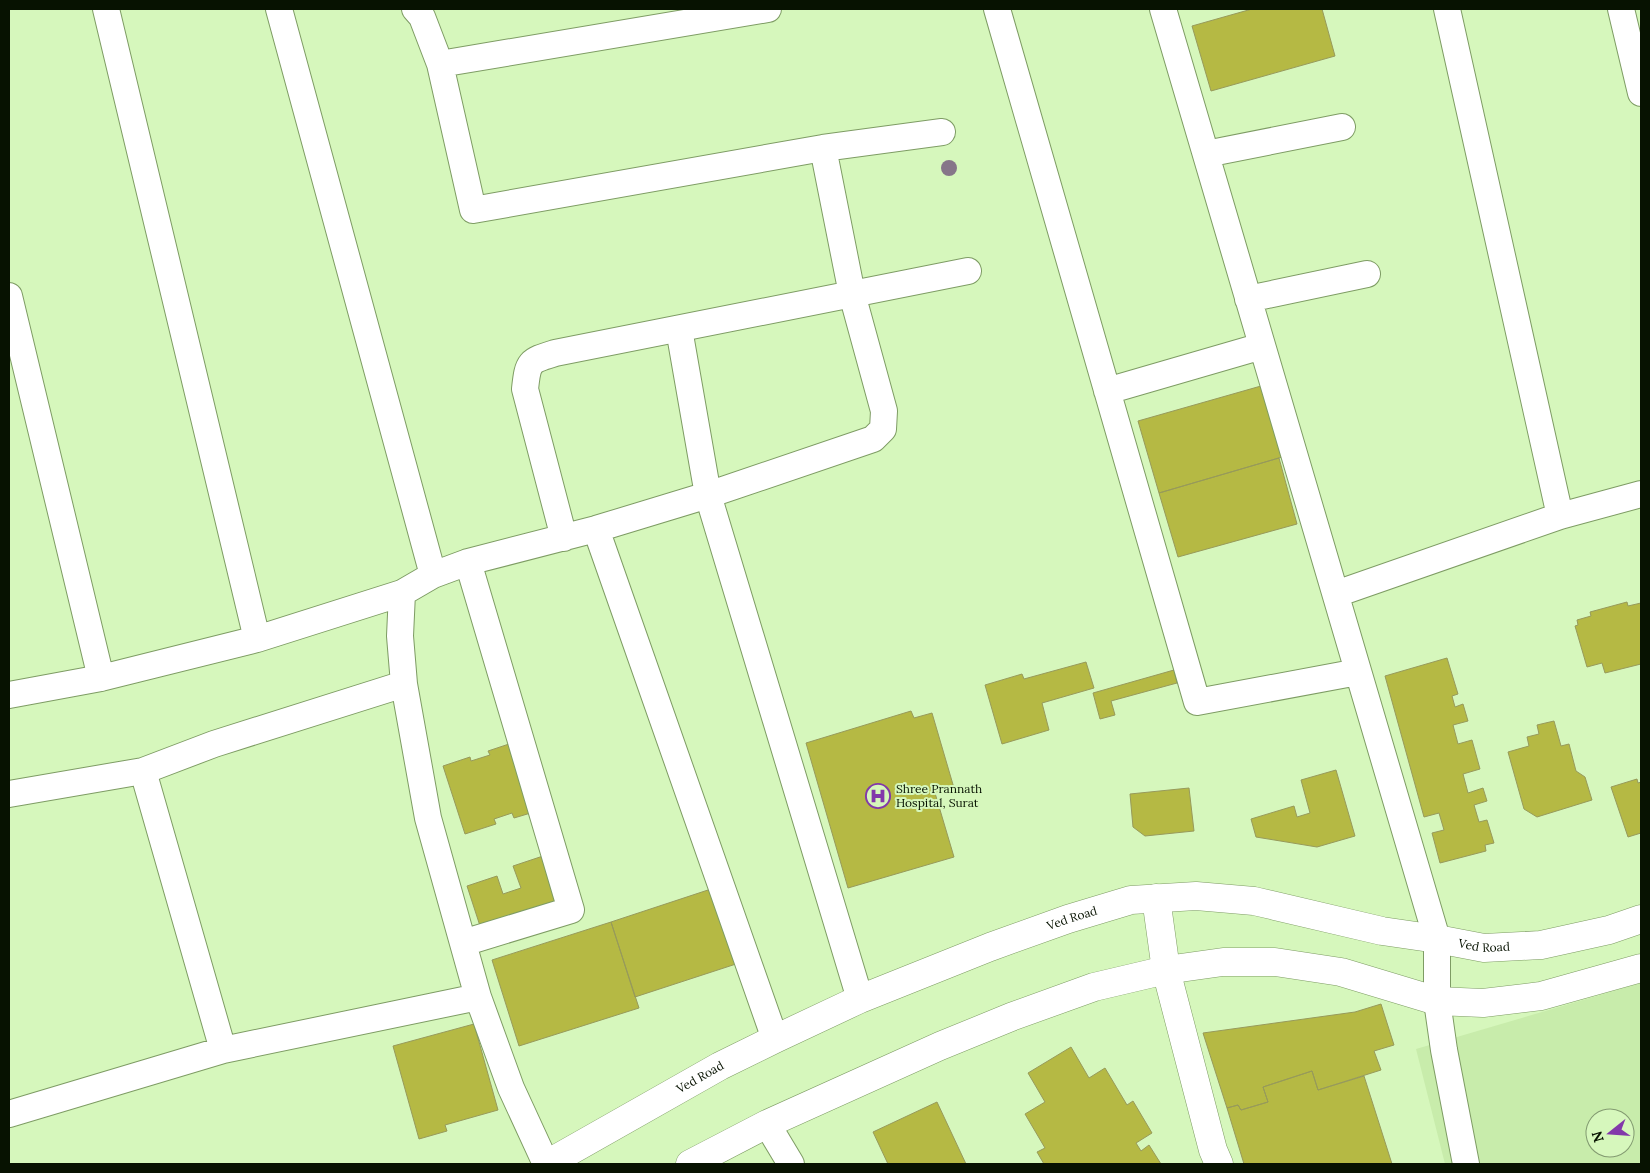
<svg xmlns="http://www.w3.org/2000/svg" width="1650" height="1173" font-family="Lora,serif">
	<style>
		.built { fill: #c8ecab; fill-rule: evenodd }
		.building { fill: #b5b944; stroke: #979a5b }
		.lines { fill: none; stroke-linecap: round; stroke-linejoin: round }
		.street-casing { stroke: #7e9c64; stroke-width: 28 }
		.secondary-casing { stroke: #7e9c64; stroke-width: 29 }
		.street { stroke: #fff; stroke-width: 26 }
		.secondary { stroke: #fff; stroke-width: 28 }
		.tree { fill: #867689 }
		.labels { text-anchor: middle; stroke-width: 4; stroke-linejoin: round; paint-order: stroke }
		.poi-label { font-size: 12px; fill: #071201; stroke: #d6f7bc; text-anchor: start }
		.street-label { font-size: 12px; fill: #071201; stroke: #d6f7bc }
	</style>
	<rect width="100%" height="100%" fill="#d6f7bc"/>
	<path class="built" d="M1641 983V1164H1445L1416 1049ZM1595 1118H1625V1148H1595Z"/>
	<path class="building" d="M1252 9H1322L1335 56 1211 91 1192 26Z
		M1268 384 1289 455 1159 493 1138 421Z
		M1279 458 1297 524 1178 557 1159 493Z
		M1627 602 1628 606 1641 603V664L1605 673 1602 663 1587 667 1575 626 1578 625 1577 620 1591 616 1590 612Z
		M1447 658 1458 694 1452 696 1455 707 1463 704 1468 721 1453 725 1458 744 1472 740 1480 769 1463 774 1468 793 1483 788 1487 801 1474 805 1479 822 1487 820 1494 843 1485 845 1486 851 1440 863 1432 833 1444 830 1439 813 1424 817 1385 676Z
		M1086 662 1094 688 1042 703 1049 730 1002 744 985 685 1022 674 1024 679Z
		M1174 670 1177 683 1111 701 1115 715 1100 719 1093 693Z
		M911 711 914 718 932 713 954 788 935 793 954 857 848 888 806 743Z
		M1554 721 1561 746 1569 744 1576 771 1585 777 1592 800 1537 817 1524 809 1508 752 1529 746 1527 737 1539 734 1537 725Z
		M512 743 534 812 514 818 512 813 494 819 496 824 465 834 443 766 470 757 471 761 490 755 488 751Z
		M1336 770 1355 836 1317 847 1256 837 1251 819 1294 806 1297 817 1310 813 1301 780Z
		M1637 779 1638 783 1641 782V833L1628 837 1611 787Z
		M1189 788 1194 831 1145 836 1133 827 1130 794Z
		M546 855 563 905 482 932 467 886 497 876 503 894 521 888 513 866Z
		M711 889 736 964 635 997 611 922Z
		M611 922 639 1008 519 1046 492 960Z
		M1381 1004 1394 1045 1374 1051 1381 1070 1318 1090 1312 1071 1263 1087 1268 1102 1241 1110 1238 1105 1227 1108 1203 1033 1355 1012Z
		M474 1024 498 1110 445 1125 447 1131 419 1139 393 1046Z
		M1071 1047 1089 1078 1105 1068 1127 1105 1133 1101 1152 1133 1136 1143 1141 1151 1149 1145 1161 1164H1044L1037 1152 1045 1148 1025 1114 1045 1102 1028 1073Z
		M1312 1071 1318 1090 1364 1076 1392 1164H1244L1227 1108 1238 1105 1241 1110 1268 1102 1263 1087Z
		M937 1102 966 1164H888L873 1132Z"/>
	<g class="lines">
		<defs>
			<path id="street" d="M106 9 257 639
				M279 9 433 575
				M415 9 422 17 440 64 473 210 823 148 942 132
				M997 9 1197 702 1358 672
				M1163 9 1437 939V1001L1444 1050 1466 1164
				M1447 9 1560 516
				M1621 9 1641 93
				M440 64 768 9
				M1206 154 1342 127
				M9 296 101 678
				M1248 299 1367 274
				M679 329 708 495 860 999
				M1107 391 1262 346
				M596 529 775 1039
				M564 538 525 389C528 361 529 361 555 353L968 271
				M402 593 400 636 404 684 428 818 478 997 511 1088 546 1164
				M1336 594 1560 516 1641 494
				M9 695 101 678 257 639 402 593 433 575 468 562 596 529 708 495 873 439 883 429 884 411 852 294 823 148
				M143 771 223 1050
				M9 794 143 771 214 744 404 684
				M463 943 571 910 468 562
				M9 1114 223 1050 478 997
				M767 1124 791 1164"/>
			<g id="secondary">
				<path d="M1156 898 1166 970 1213 1150 1219 1164"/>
				<path id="s1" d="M547 1164 720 1066 775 1039 860 999 990 947 1068 919 1131 900 1196 896 1254 901 1382 931 1437 939 1484 948 1541 945 1609 930 1641 919"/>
				<path d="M690 1164 767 1124 940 1046 1011 1017 1094 987 1166 970 1223 962H1275L1341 972 1437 1001 1483 1003 1541 996 1641 968"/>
			</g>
		</defs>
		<use href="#street" class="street-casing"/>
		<use href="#secondary" class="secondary-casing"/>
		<use href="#street" class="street"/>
		<use href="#secondary" class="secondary"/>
	</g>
	<circle class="tree" cx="949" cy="168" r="8"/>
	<defs>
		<symbol id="hospital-ring" viewBox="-11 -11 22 22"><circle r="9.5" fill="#d6f7bc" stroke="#8238aa" stroke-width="1.5"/><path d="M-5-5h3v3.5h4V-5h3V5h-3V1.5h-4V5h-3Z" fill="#8238aa"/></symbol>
	</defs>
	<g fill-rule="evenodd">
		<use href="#hospital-ring" x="864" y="782" width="28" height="28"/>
	</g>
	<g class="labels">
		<g class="poi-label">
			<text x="896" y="793">Shree Prannath<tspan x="896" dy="14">Hospital, Surat</tspan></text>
		</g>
		<g class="street-label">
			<text dy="4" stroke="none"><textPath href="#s1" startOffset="581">Ved Road</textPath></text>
			<text dy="4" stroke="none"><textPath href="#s1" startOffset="1001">Ved Road</textPath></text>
			<text dy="4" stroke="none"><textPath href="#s1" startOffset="176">Ved Road</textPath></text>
		</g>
	</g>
	<rect width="1650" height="1173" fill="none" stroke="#071201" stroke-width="20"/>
	<g transform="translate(1610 1133) rotate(253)"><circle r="24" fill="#d6f7bc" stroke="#839b71"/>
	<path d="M0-4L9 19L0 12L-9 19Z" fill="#8238aa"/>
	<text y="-8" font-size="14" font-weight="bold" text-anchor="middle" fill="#071201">N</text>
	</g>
</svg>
